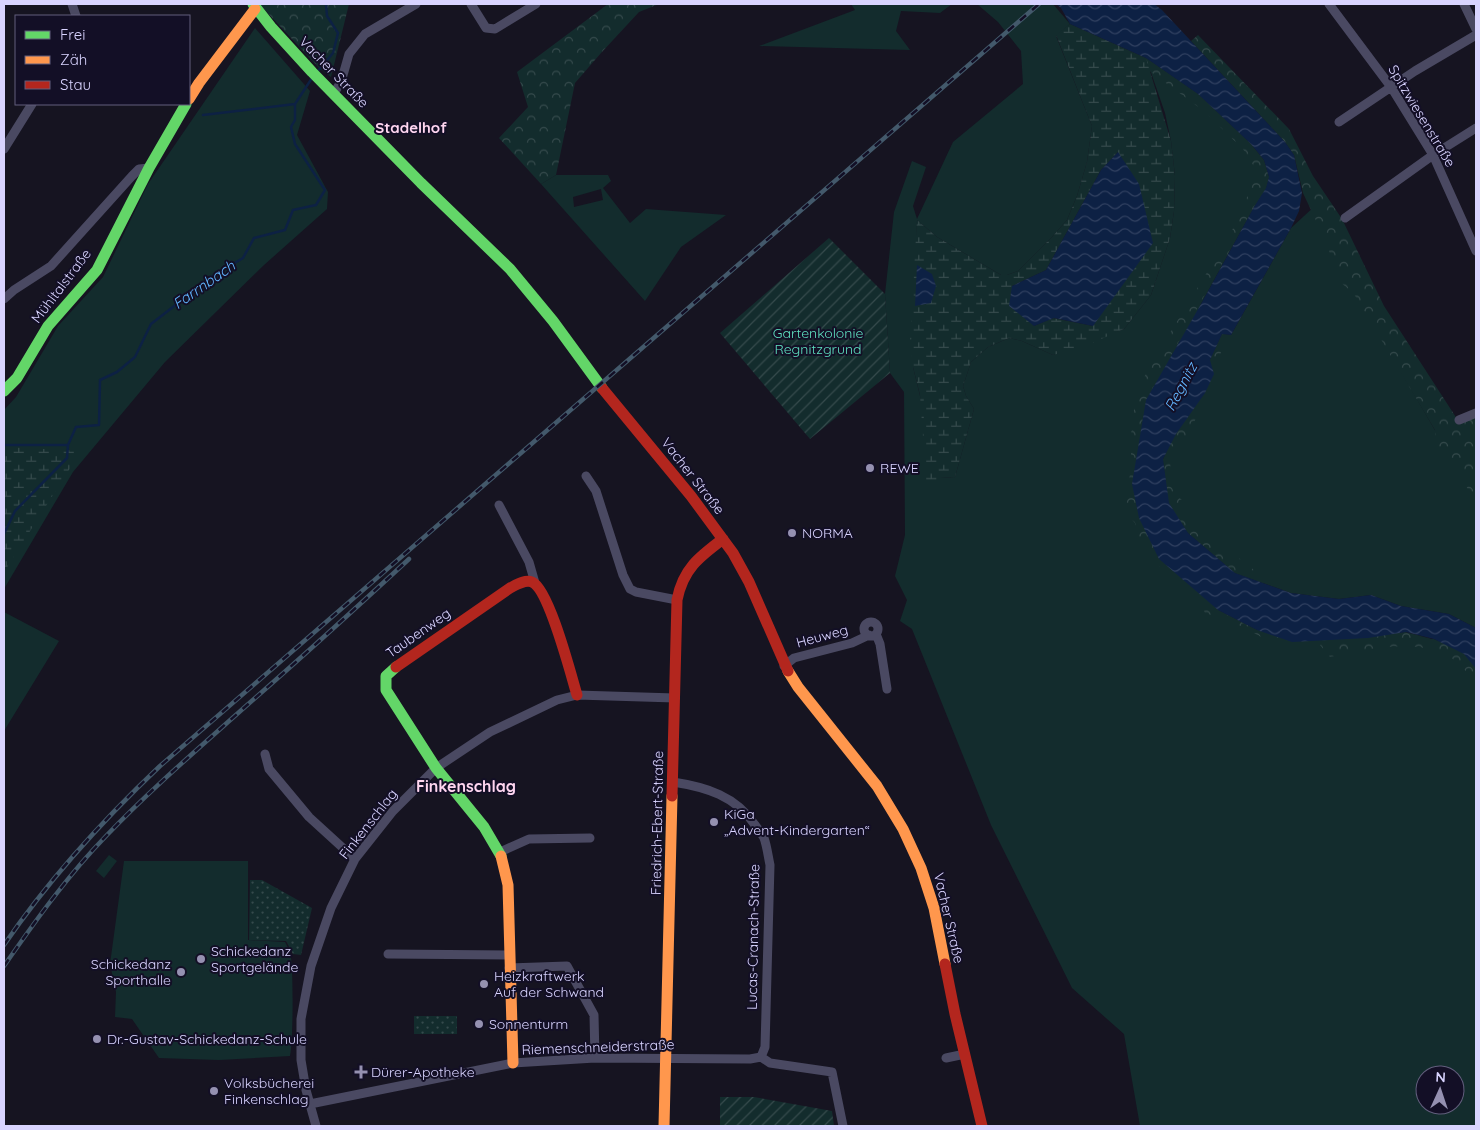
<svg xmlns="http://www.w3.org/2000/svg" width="1480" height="1130" font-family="Quicksand,sans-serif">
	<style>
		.grass { fill: #132c2d; fill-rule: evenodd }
		.forest { fill: url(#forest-crowns) }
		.wetland { fill: url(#wetland-marsh); fill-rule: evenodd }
		.park { fill: url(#park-dots) }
		.garden { fill: url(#garden-furrows) }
		.water { fill: url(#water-waves) }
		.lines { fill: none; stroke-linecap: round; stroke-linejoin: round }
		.stream { stroke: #0d2144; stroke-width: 2.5 }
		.street { stroke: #4a4962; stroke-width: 9 }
		.fast { stroke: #63d668; stroke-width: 11 }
		.slow { stroke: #ff974d; stroke-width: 11 }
		.jam { stroke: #b3261e; stroke-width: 11 }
		.rail-casing { stroke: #43596b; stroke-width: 4.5 }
		.rail { stroke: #130f26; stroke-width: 2.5; stroke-dasharray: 8; stroke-linecap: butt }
		.poi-dot { fill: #9591b1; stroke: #130f26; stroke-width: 2 }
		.labels { text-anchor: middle; stroke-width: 4; stroke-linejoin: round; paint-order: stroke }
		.street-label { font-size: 14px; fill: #d9d4ff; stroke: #130f26 }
		.park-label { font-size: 14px; fill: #5fe0c0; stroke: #130f26 }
		.poi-label { font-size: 14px; fill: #d9d4ff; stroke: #130f26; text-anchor: start }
		.neighbourhood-label { font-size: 15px; font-weight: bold; fill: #ffd6f0; stroke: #130f26 }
		.water-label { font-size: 15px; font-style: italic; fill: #62b6ff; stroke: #130f26 }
		.quarter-label { font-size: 16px; font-weight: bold; fill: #ffd6f0; stroke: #130f26 }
	</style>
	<defs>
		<pattern id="forest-crowns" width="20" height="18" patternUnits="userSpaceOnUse" patternTransform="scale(1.25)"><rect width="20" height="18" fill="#132c2d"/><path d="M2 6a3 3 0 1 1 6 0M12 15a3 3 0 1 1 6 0" fill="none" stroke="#354a4c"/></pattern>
		<pattern id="wetland-marsh" width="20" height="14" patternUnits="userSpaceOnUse" patternTransform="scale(1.25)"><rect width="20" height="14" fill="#132c2d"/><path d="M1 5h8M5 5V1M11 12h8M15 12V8" fill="none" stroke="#354a4c"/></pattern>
		<pattern id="park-dots" width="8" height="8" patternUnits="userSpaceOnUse" patternTransform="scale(1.25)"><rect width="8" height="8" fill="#132c2d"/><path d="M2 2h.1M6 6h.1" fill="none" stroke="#354a4c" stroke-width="1.8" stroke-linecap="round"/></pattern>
		<pattern id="garden-furrows" width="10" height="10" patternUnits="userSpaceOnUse" patternTransform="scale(1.25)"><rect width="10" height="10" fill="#132c2d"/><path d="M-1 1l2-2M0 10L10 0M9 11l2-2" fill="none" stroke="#354a4c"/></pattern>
		<pattern id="water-waves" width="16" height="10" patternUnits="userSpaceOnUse" patternTransform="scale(1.25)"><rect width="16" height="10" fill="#0d2144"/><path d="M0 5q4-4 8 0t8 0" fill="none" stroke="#304060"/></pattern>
	</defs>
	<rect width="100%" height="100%" fill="#161421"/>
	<path class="grass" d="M851 4H952L940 13 901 11 896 31 910 50 759 46 855 10Z
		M977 4H1053L1070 24 1056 36 1092 126 1087 162 1077 196 1067 220 1052 237 1018 271 1007 275H1001L937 237 917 220 913 367 940 478 955 477 974 409 966 396 963 386 971 362 988 347 1009 338 1022 341 1053 355 1124 329 1151 295 1170 238 1174 211 1175 176 1171 141 1165 113 1146 58 1198 94 1251 144 1269 177 1266 188 1254 207 1201 304 1132 484 1218 610 1257 630 1368 638 1434 639 1464 654 1476 669V1126H1140L1124 1034 1072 988 991 825 912 629 900 621 907 600 895 576 905 535 904 392 890 373 885 294 894 212 912 161 926 167 913 206 917 219 953 142 1023 84 1021 51 998 22ZM1425 1075H1455V1105H1425Z
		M255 28 310 91 297 135 328 192 327 209 264 265 165 362 73 472 4 589V410L16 397 58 326 103 277 148 184Z
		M556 175H608L611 181 603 188 630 223 646 209 726 215 681 247 645 301 541 184ZM601 189 603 200 574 207 573 197Z
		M1316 205 1385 344 1476 501V628L1449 614 1401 606 1371 595 1339 599 1291 593 1235 573 1188 533 1169 503 1163 459 1222 334 1231 335 1291 228Z
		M4 612 59 641 4 731Z
		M109 855 117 861 104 878 96 871Z
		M124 861H248V940L285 942C287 946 289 949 290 953 294 963 293 1046 290 1056L219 1060 159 1058 132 1019 115 1017 116 992 110 964Z"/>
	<path class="forest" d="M260 4H349L331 77 319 68 263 8Z
		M608 4H659L639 12 601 53 575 83 556 175 541 184 499 138 528 107 517 72Z
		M1198 35 1289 129 1313 176 1342 219 1384 306 1459 422 1476 415V503L1451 460 1436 443 1435 430 1354 294 1338 280 1334 263 1320 229 1303 193 1294 155 1285 142 1191 41Z
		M1128 55 1146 58 1198 94 1251 144 1264 160 1269 177 1266 189 1254 207 1146 400 1132 484 1218 610 1257 630 1283 639 1284 643 1263 638 1235 623 1205 613 1198 596 1172 572 1160 567 1140 542 1135 523 1127 514 1126 493 1131 470V432L1136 423 1133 416 1137 391 1152 362 1230 235 1248 195 1255 168 1243 149 1205 112Z
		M1222 334 1230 335 1213 368 1210 360Z
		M1198 403 1201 407 1191 429 1187 446 1175 452 1170 462 1173 492 1183 501 1185 512 1210 535 1264 578 1263 583 1235 573 1188 533 1168 504 1163 460 1176 434Z
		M1405 632C1428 638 1464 645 1475 667 1477 672 1476 678 1476 683 1470 677 1465 669 1458 663 1426 635 1368 649 1330 657L1320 645 1325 640Z"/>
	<path class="wetland" d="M1070 24 1146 58 1171 141 1175 176 1174 211 1170 238 1151 295 1124 329 1083 347 1053 355 1022 341 1009 338 988 347 971 362 963 386 966 396 974 409 955 477 940 478 927 493 920 395 913 367 910 340 917 220 937 237 1001 275H1007L1018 271 1052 237 1067 220 1077 196 1087 162 1092 126 1056 35ZM1118 152 1093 326 1053 318 1034 326 1012 286 1046 270 1101 170Z
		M4 447 81 451 4 572Z"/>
	<path class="park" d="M250 880H262L312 908 301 955 293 954 286 941 249 940Z
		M414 1016H457V1034H414Z"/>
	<path class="garden" d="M829 238 885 294 890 373 810 439 720 333Z
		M720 1097H754L832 1111 834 1126H720Z"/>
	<path class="water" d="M1056 4H1154L1162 10 1285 142 1294 155 1302 193 1299 211 1291 228 1231 335 1222 334 1210 360 1214 374 1205 393 1176 434 1163 459 1169 503 1188 533 1235 573 1291 593 1339 599 1371 595 1401 606 1449 614 1476 628V669L1464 654 1434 639 1406 632 1368 638 1292 642 1257 630 1218 610 1159 559 1139 518 1132 484 1146 400 1201 304 1254 207 1266 188 1269 177 1264 160 1251 144 1198 94 1146 58 1070 24 1061 8Z
		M1118 152 1139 184 1153 243 1093 326 1054 318 1034 326 1009 306 1012 286 1046 270 1101 170Z
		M917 265 932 274 936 286 931 303 915 306Z"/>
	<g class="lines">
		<path class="stream" d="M317 72 333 53 338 33 327 16 326 4
			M203 115 295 104
			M4 445H67
			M4 534 15 511 67 458 68 445 76 427 99 425 100 380 117 372 135 357 151 324 213 276 243 258 254 238 285 230 293 210 316 205 325 190 295 144 291 127 295 120V104L312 78"/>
		<path class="street" d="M72 4 76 16
			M471 4 486 28 495 29 536 4
			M1329 4 1391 87 1433 155 1476 251
			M1464 4 1476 29
			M334 93 341 82 349 54 365 34 416 4
			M1339 122 1415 71 1476 35
			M4 149 32 104
			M1345 218 1433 155 1476 128
			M4 299 14 290 51 266 132 176 139 169 149 168
			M1459 420 1476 413
			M586 476 596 491 623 575 630 589 636 592 677 600
			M499 505 529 562 535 583
			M864 629a7 7 0 1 1 14 0a7 7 0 1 1-14 0Z
			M876 634 880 644 887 689
			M784 666 794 658 852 643 869 635
			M265 754 269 769 309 817 355 859
			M673 782C706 787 736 796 755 825 758 829 762 834 764 838 767 846 768 856 770 865L765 1047 761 1057
			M500 852 529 839 590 838
			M388 954 509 955
			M509 968 567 966 594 1015 595 1058
			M946 1058 965 1054
			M310 1104 513 1063 595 1058 750 1059 761 1057 770 1063 832 1072 843 1126
			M316 1126 306 1090 301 1060V1019L311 966 331 908 355 859 393 811 436 768 490 732 557 700 577 695 675 698"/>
		<path class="fast" d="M253 4 271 27 312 72 421 183 510 269 553 321 602 388
			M4 391 17 378 48 326 97 270 149 168 186 104
			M396 667 386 676V690L436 768 484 827 501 856"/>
		<path class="slow" d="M189 99 199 83 255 9
			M788 671 798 687 877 786 903 829 921 868 934 908 945 964
			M501 856 508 885 513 1063
			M664 1126 672 796"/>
		<path class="jam" d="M602 388 691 496 733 553 749 582 788 671
			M396 667 510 588C516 585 525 579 532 582 549 589 571 675 577 695
			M672 796 677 600C683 569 699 557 723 539
			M945 964 955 1014 982 1126"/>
		<defs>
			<path id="rail" d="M4 945C49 879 102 821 160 766L1039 4
				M4 966C36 920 68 875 107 835 151 789 199 748 246 706 301 658 355 609 409 559"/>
		</defs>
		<use href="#rail" class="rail-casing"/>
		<use href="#rail" class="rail"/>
	</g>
	<g class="poi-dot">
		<circle cx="870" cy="468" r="5"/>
		<circle cx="792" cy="533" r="5"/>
		<circle cx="714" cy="822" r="5"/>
		<circle cx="201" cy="959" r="5"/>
		<circle cx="181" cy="972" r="5"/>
		<circle cx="484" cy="984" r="5"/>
		<circle cx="479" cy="1024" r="5"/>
		<circle cx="97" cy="1039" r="5"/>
		<path d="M358.5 1064.5h5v5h5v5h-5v5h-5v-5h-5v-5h5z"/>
		<circle cx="214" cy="1091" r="5"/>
	</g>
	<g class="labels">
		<g class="street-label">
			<text transform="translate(334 72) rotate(46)" y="5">Vacher Straße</text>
			<text transform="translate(1422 116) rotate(59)" y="5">Spitzwiesenstraße</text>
			<text transform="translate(61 286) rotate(-53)" y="5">Mühltalstraße</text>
			<text transform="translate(693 476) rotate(52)" y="5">Vacher Straße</text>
			<text transform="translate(418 633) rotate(-35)" y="5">Taubenweg</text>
			<text transform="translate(822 636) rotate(-15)" y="5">Heuweg</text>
			<text transform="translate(657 823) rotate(-89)" y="5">Friedrich-Ebert-Straße</text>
			<text transform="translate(368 824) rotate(-52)" y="5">Finkenschlag</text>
			<text transform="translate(949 918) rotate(77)" y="5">Vacher Straße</text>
			<text transform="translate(753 937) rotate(-89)" y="5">Lucas-Cranach-Straße</text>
			<text transform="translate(598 1047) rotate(-2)" y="5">Riemenschneiderstraße</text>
		</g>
		<g class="park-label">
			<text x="818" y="338">Gartenkolonie<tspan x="818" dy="16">Regnitzgrund</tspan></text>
		</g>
		<g class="poi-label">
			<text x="880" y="473">REWE</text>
			<text x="802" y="538">NORMA</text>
			<text x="724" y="819">KiGa<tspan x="724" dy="16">„Advent-Kindergarten“</tspan></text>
			<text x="211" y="956">Schickedanz<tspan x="211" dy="16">Sportgelände</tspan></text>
			<text x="171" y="969" text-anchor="end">Schickedanz<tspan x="171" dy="16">Sporthalle</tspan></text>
			<text x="494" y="981">Heizkraftwerk<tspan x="494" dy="16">Auf der Schwand</tspan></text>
			<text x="489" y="1029">Sonnenturm</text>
			<text x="107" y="1044">Dr.-Gustav-Schickedanz-Schule</text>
			<text x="371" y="1077">Dürer-Apotheke</text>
			<text x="224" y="1088">Volksbücherei<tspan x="224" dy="16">Finkenschlag</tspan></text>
		</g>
		<g class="neighbourhood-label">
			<text x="411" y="133">Stadelhof</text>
		</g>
		<g class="water-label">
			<text transform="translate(204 285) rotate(-35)" y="5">Farrnbach</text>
			<text transform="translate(1181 387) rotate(-62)" y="5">Regnitz</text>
		</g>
		<g class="quarter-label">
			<text x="466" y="792">Finkenschlag</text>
		</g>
	</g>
	<rect width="1480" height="1130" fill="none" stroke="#d9d4ff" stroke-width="10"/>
	<rect x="15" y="15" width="175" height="90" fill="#130f26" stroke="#625e7d"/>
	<rect x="25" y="31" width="25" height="8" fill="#63d668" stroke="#625e7d"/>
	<text x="60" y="40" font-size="15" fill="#d9d4ff">Frei</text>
	<rect x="25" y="56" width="25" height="8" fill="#ff974d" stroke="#625e7d"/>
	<text x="60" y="65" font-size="15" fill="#d9d4ff">Zäh</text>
	<rect x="25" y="81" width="25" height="8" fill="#b3261e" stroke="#625e7d"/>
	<text x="60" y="90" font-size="15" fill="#d9d4ff">Stau</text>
	<g transform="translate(1440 1090) rotate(3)"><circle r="24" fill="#130f26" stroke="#625e7d"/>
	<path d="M0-4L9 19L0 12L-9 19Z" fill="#9591b1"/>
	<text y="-8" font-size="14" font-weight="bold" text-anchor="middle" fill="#d9d4ff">N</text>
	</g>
</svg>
